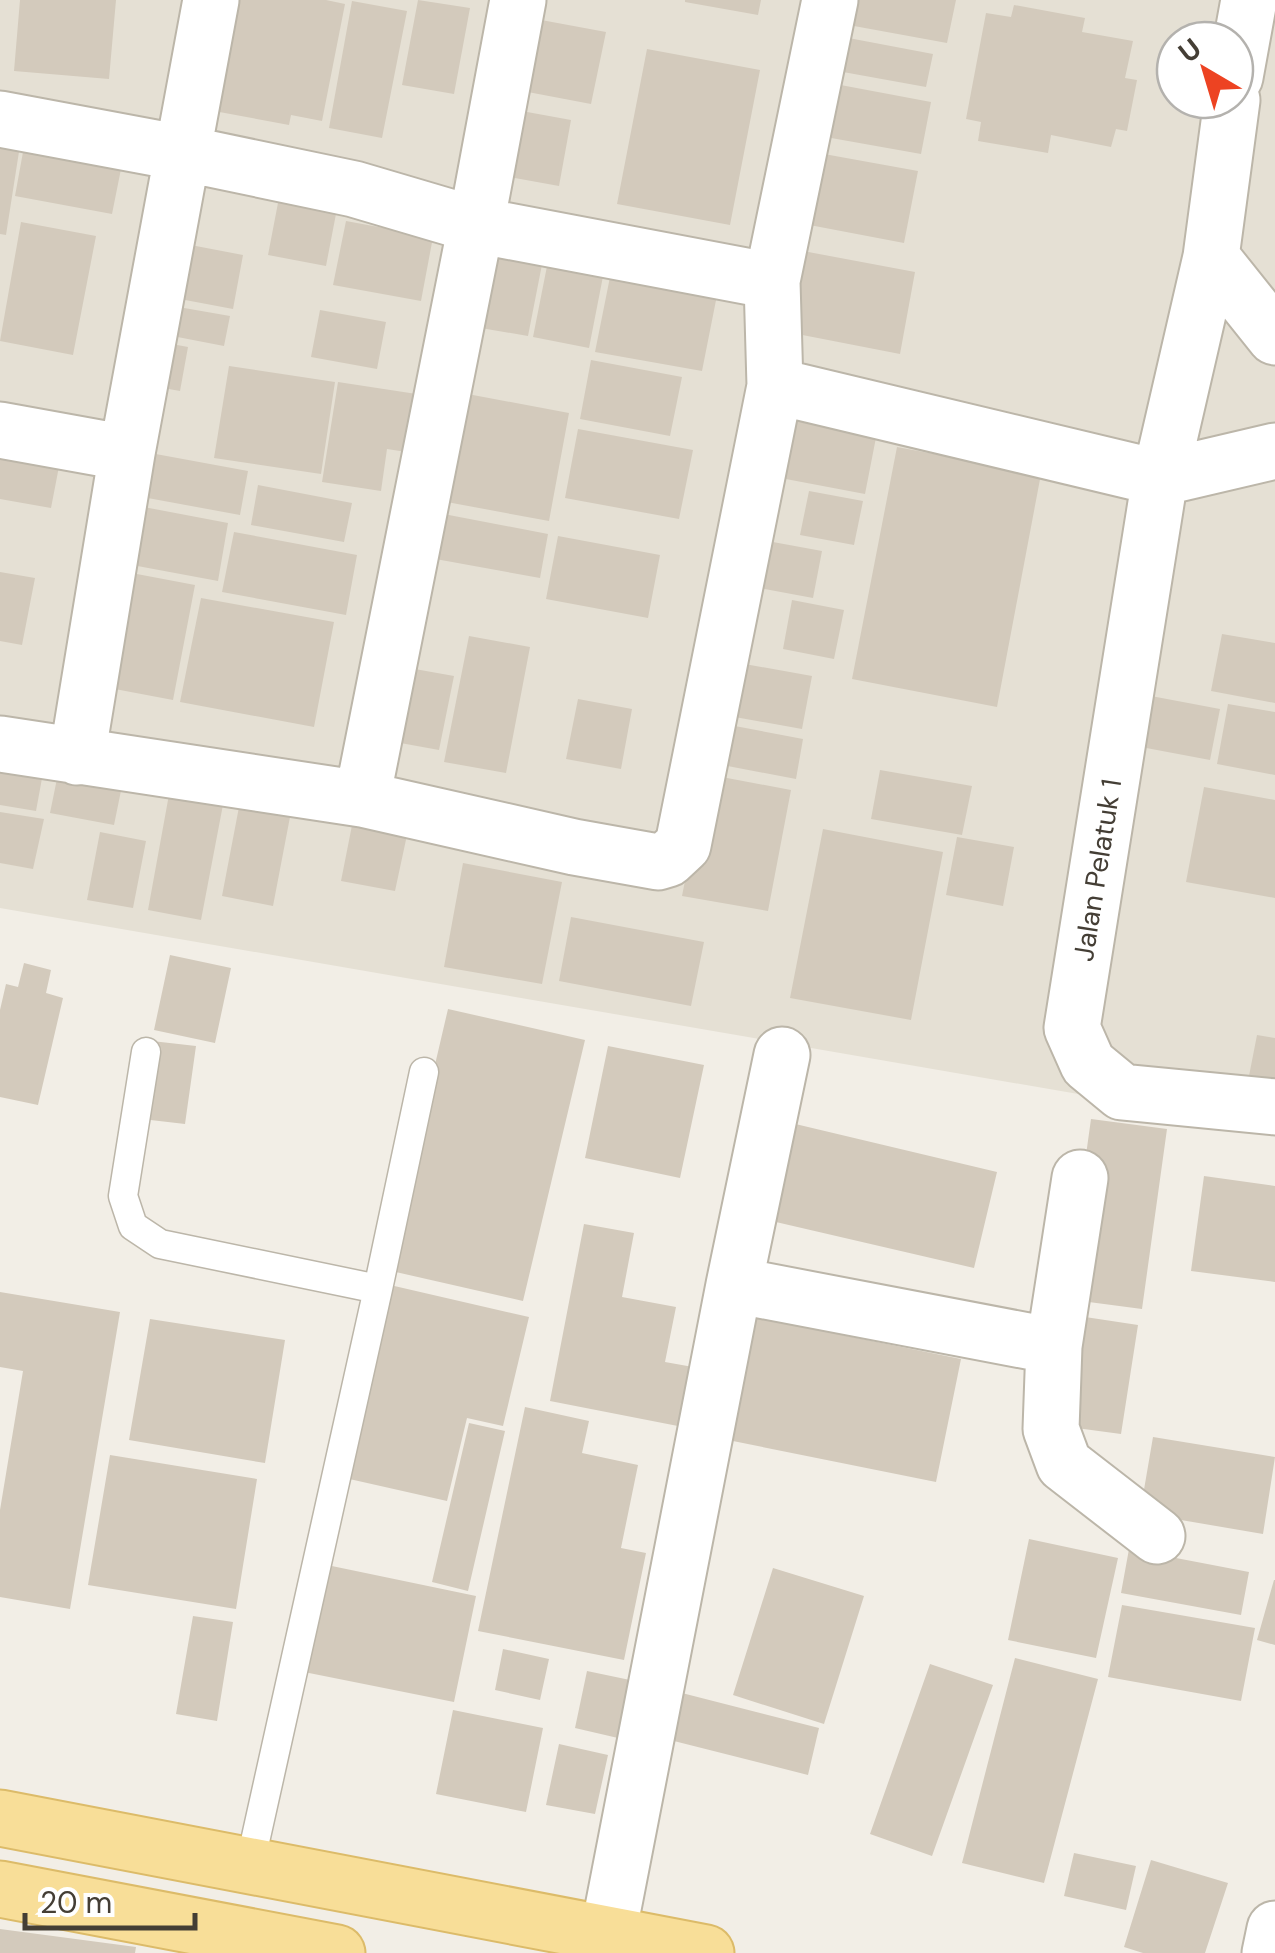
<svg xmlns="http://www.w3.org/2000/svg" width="1275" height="1953" font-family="'DM Sans',sans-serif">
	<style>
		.residential { fill: #e5e0d4; fill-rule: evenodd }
		.building { fill: #d3cabc }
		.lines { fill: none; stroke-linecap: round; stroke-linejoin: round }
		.service-casing { stroke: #bcb6a9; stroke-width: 31 }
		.minor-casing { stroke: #bcb6a9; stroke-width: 59 }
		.primary-casing { stroke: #dcbb69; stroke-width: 59 }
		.service { stroke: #fff; stroke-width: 28 }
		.minor { stroke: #fff; stroke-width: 55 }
		.primary { stroke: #f8de98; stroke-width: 55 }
		.labels { text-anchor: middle; stroke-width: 9; stroke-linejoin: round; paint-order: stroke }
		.street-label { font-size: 28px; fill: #443e35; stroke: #fff }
	</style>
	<rect width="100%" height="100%" fill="#f2eee6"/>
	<path class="residential" d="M0 0H1275V1128L0 908ZM1175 40H1235V100H1175Z"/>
	<path class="building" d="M20 0H116L109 79 14 71Z
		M236 0H326L345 4 322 121 291 115 289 125 214 111Z
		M418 0 470 8 454 94 402 85Z
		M685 0H761L758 15 685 2Z
		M848 0H956L947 43 843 24Z
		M352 1 407 11 382 138 329 128Z
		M1014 5 1085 18 1082 32 1133 41 1125 78 1137 80 1127 131 1116 129 1111 147 1051 135 1048 153 978 141 981 122 966 119 986 13 1011 17Z
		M525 17 606 32 591 104 512 89Z
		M838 36 933 54 926 87 832 70Z
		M647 49 760 70 730 225 617 204Z
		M830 83 931 102 921 154 820 136Z
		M505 108 571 120 559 186 492 174Z
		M0 123 23 126 6 235 0 234Z
		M25 141 123 159 112 214 15 196Z
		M813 152 918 171 904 243 799 223Z
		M282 182 340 193 326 266 268 255Z
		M346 221 433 237 421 301 333 285Z
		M21 222 96 236 73 355 0 341Z
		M486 234 546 244 528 336 469 326Z
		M175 242 243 255 233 309 164 296Z
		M550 251 606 261 589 348 533 337Z
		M803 251 915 272 900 354 787 332Z
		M613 262 720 280 702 371 595 352Z
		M167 305 230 316 224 346 162 334Z
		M320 310 386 322 377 369 311 357Z
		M161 342 188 347 180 391 152 386Z
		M591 360 682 377 670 436 580 419Z
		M229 366 335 382 321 474 214 458Z
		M338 382 423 395 413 453 387 449 381 491 322 482Z
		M457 392 569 413 549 521 436 500Z
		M784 399 880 417 865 494 770 476Z
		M578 429 693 450 679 519 565 498Z
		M0 440 62 451 51 508 0 499Z
		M897 447 1041 474 997 707 852 679Z
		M134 450 248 471 240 515 126 494Z
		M258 485 352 503 344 542 251 525Z
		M809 491 863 501 854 545 800 535Z
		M128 504 228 523 218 581 116 562Z
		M428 511 548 534 540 578 419 556Z
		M234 532 357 555 346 615 222 592Z
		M558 536 660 555 648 618 546 599Z
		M756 539 822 551 813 598 748 586Z
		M121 571 195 585 173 700 99 686Z
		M0 572 35 578 22 645 0 641Z
		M201 598 334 622 314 727 180 702Z
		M792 600 844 610 834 659 783 649Z
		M1222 634 1275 643V703L1211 691Z
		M469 636 530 647 506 773 444 762Z
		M728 661 812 676 802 729 718 714Z
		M398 666 454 676 439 750 384 740Z
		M1151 696 1220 709 1210 760 1141 747Z
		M578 699 632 709 621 769 566 759Z
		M1228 704 1275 712V775L1217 764Z
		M719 723 803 739 796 779 712 763Z
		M0 753 45 762 36 811 0 805Z
		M61 759 125 771 114 825 50 813Z
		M880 770 972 786 962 835 871 819Z
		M706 774 791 790 768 911 682 896Z
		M172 778 226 789 201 920 148 910Z
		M243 786 294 796 273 906 222 896Z
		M1204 787 1275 800V898L1186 882Z
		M355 810 410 821 395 891 341 881Z
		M0 812 44 819 33 869 0 863Z
		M823 829 943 852 911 1020 790 998Z
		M100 832 146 841 133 908 87 900Z
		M957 837 1014 847 1003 906 946 895Z
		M463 863 562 882 542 984 444 967Z
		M571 917 704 942 691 1006 559 981Z
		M170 955 231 968 215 1043 154 1030Z
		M24 963 51 970 46 993 63 998 38 1105 0 1097V1010L6 984 18 987Z
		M448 1009 585 1040 523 1301 387 1270Z
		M1257 1035 1275 1038V1081L1249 1076Z
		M152 1041 196 1046 185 1124 142 1119Z
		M608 1046 704 1065 680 1178 585 1158Z
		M1091 1119 1167 1129 1142 1309 1066 1299Z
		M787 1122 997 1172 974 1268 763 1219Z
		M1204 1176 1275 1186V1282L1191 1271Z
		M584 1224 634 1233 622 1297 676 1307 665 1362 693 1367 683 1427 550 1401Z
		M390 1285 529 1317 503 1426 467 1418 447 1501 345 1478Z
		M0 1292 120 1312 70 1609 0 1597V1510L23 1371 0 1367Z
		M744 1315 961 1359 936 1482 718 1438Z
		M1072 1315 1138 1325 1121 1434 1054 1425Z
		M150 1319 285 1340 265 1463 129 1440Z
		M525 1407 589 1421 582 1453 638 1465 621 1548 646 1553 624 1660 478 1631Z
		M469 1423 505 1431 468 1591 432 1582Z
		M1153 1437 1275 1457 1263 1534 1140 1513Z
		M110 1455 257 1479 236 1609 88 1585Z
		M1029 1539 1118 1558 1096 1658 1008 1640Z
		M1129 1549 1249 1572 1241 1615 1121 1593Z
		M327 1565 476 1596 454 1702 304 1672Z
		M773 1568 864 1596 824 1724 733 1695Z
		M1274 1580H1275V1645L1257 1640Z
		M1122 1605 1255 1628 1241 1701 1108 1677Z
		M193 1616 233 1622 217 1721 176 1714Z
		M503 1649 549 1659 540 1700 495 1690Z
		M1015 1658 1098 1679 1044 1883 962 1863Z
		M930 1664 993 1685 932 1856 870 1834Z
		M587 1671 630 1680 618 1738 575 1728Z
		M678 1692 819 1728 808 1775 666 1739Z
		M453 1710 543 1728 526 1812 436 1794Z
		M559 1744 608 1755 595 1814 546 1805Z
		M1074 1853 1136 1866 1126 1910 1064 1896Z
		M1151 1860 1228 1883 1205 1953H1143L1124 1947Z
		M0 1929 136 1947 135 1953H0Z"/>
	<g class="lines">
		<defs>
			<path id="service" d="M146 1052 123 1196 133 1226 160 1244 378 1289
				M250 1864 378 1289 424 1072"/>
			<path id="minor" d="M1235 77 1249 0
				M1232 100 1211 257 1160 478 1072 1028 1088 1064 1122 1092 1275 1107
				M0 119 182 153 354 189 476 225 772 281
				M1211 257 1275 337
				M775 386 1160 478 1275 451
				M0 430 127 453
				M0 744 362 799 574 847 658 862 668 859 683 845 775 386 772 281 830 0
				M77 757 127 453 211 0
				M362 799 476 225 518 0
				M734 1285 1054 1346 1080 1178
				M1054 1346 1051 1429 1064 1464 1157 1536
				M608 1934 734 1285 782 1055
				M1270 1953 1275 1929"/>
			<path id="primary" d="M0 1818 706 1953
				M0 1889 337 1953"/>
		</defs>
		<use href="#service" class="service-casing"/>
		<use href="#minor" class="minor-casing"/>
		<use href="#primary" class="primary-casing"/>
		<use href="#service" class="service"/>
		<use href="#minor" class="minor"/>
		<use href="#primary" class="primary"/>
	</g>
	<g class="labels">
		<g class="street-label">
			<text transform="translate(1097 870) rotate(-81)" y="10">Jalan Pelatuk 1</text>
		</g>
	</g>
	<g transform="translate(1205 70) rotate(322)"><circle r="48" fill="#ffffff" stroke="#b4b2ae" stroke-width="2.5"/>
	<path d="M0-8L18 38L0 25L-18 38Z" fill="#ed4322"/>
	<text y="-15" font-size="28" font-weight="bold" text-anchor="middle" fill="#443e35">U</text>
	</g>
	<path d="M25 1913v15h170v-15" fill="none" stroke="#443e35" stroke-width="5"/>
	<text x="40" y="1913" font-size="30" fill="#443e35" stroke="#ffffff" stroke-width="8" paint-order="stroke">20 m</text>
</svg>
